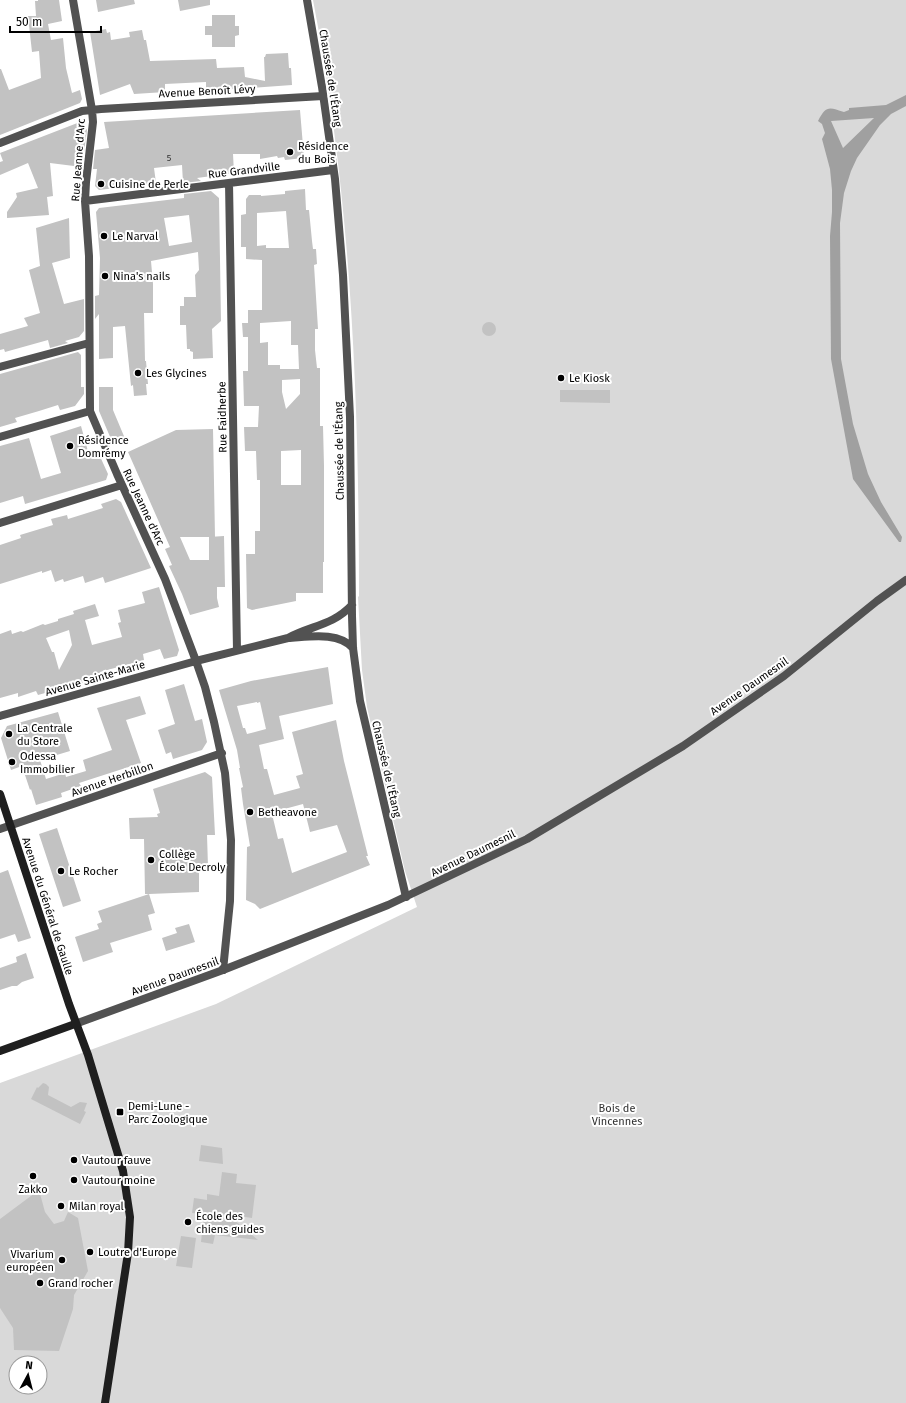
<svg xmlns="http://www.w3.org/2000/svg" width="906" height="1403" font-family="'Fira Sans',sans-serif">
	<style>
		.green { fill: #d9d9d9; fill-rule: evenodd }
		.water { fill: #a0a0a0; fill-rule: evenodd }
		.building { fill: #c2c2c2; fill-rule: evenodd }
		.lines { fill: none; stroke-linecap: round; stroke-linejoin: round }
		.minor { stroke: #525252; stroke-width: 8 }
		.tertiary { stroke: #525252; stroke-width: 8 }
		.secondary { stroke: #1f1f1f; stroke-width: 8 }
		.poi-dot { fill: #000; stroke: #fff; stroke-width: 1.5 }
		.labels { text-anchor: middle; stroke-width: 4; stroke-linejoin: round; paint-order: stroke }
		.number-label { font-size: 9px; fill: #303030 }
		.street-label { font-size: 11px; fill: #000; stroke: #fff }
		.poi-label { font-size: 11px; fill: #000; stroke: #fff; text-anchor: start }
		.park-label { font-size: 11px; fill: #303030; stroke: #fff }
	</style>
	<rect width="100%" height="100%" fill="#fff"/>
	<path class="green" d="M313 0H906V1403H0V1083L216 1004 417 907 405 871 367 707 362 670 358 597 359 596C359 397 351 196 313 0ZM16 1363H40V1387H16Z"/>
	<path class="water" d="M906 95V106L891 114 880 125 857 158 851 171 844 193 840 223 841 359 853 424 868 474 881 502 902 537 901 542H899L853 479 831 359 830 236 832 212V190L830 169 822 139 825 133 822 124 818 121C826 105 829 107 844 112L849 110V108L886 105ZM874 118 843 148 831 121Z"/>
	<path class="building" d="M38 0H59L62 21 48 24 51 40 63 38 66 68 72 93 80 90 82 99 80 103 0 135V69H1L9 90 41 78 39 51 32 52 28 16H36L35 1H38Z
		M96 0H134L135 4 98 12Z
		M178 0H210V5L180 11Z
		M212 15H235V26H239V35L235 36V47H212V35H205V26H212Z
		M106 29 107 33 110 32 111 40 130 37 129 32 142 30 144 40H146L150 61 216 59 217 68 244 67 245 77 265 81 264 57H265L266 54 288 53 289 68H291L292 85 206 91V82L165 84V92L134 94 130 84 100 95 90 32Z
		M300 110 304 158 285 160 284 157 278 158 277 156 260 159V154H233L234 173 197 178 201 181 183 183 182 165 154 168 156 183 99 190 95 186 97 169H93L95 150 109 148 104 122Z
		M80 122 87 130 82 167 50 163 53 196 47 197 49 215 7 218V212L17 197 16 193 38 188 28 163 0 175V162L3 161 0 153Z
		M305 189 306 210H309L312 241 313 249H316L317 264 314 265 318 329H315V350L317 368H320V426H323L324 466V562H323V593H296V601L252 610 247 608 246 554H255V531H260V480H257L256 451H245L244 427H258L259 406H244L243 371H248V337H243L242 323H248V310H262V260L246 259V247H241V215L246 214V199L249 195H261V196L285 194V191ZM286 211 289 248H266V245L257 246V213ZM291 321V345H298L299 369H280V365H268V342L260 343V323ZM300 379V394L286 409 282 392V380ZM301 450V485H281V451Z
		M211 191 219 198 221 321 212 329 213 358 193 359V352L190 351V349H187L186 325H180V306H184V297H196L195 275 199 270 198 252 151 261 153 284V313H144L145 361H146L148 384H146L147 395 134 396 133 385 131 386 125 326 113 327V358L99 359V314L95 319V296L99 295 100 258 96 212 99 208 184 198V194ZM189 215 192 242 169 246 164 218Z
		M69 218 70 258 52 263 64 304 84 299V331L79 337 65 341 68 343 50 348 48 340 5 352 4 349 0 350V334L28 326 24 318 40 313 29 270 40 266 36 228Z
		M482 329a7 7 0 1 1 14 0a7 7 0 1 1-14 0Z
		M78 352 81 355V387H84V394L75 406 60 410 58 405 39 411 15 418 17 422 0 427V374Z
		M99 387H113V410L126 441 114 446 99 411Z
		M560 390H610V403L560 402Z
		M81 426 89 455 98 452 108 474 106 480 25 504 23 496 0 503V446L29 438 41 479 61 473 50 436Z
		M213 429 215 537H180L190 560H209V537L224 536 225 587H217V598L219 607 190 615 182 594 169 566 172 565 165 549 170 547 128 452 176 430Z
		M116 499 121 502 151 568 105 583 103 577 85 583 83 576 64 582 63 579 55 582 51 570 42 573V571L0 584V545L21 538 20 535 53 525 51 519 67 515 68 519 84 514 103 508 101 504Z
		M159 587 179 650 177 656 164 659 160 649 143 654 144 660 100 672 102 677 38 695 36 691 18 697V693L0 698V634L11 630 12 634 21 631 23 632 43 624 45 625 58 621V619L74 614 73 611 95 604 99 616 85 620 92 645 122 637 118 623 121 622 118 610 145 603 142 592ZM69 630 72 645 59 670 54 652H52L46 638Z
		M328 667 333 704 279 716 284 739 259 745 264 769H267L274 795 300 788 296 776 303 774 292 732 336 720 344 761 368 856H366L370 865 260 909 255 904 246 900 247 847 250 846 243 804 241 788 243 787 239 768H240L237 750 219 690 251 681ZM257 702V703L260 702 266 729 247 734 245 728H243L237 706ZM303 804 310 832 337 825 347 852 292 873 283 838 278 839 272 814 278 813 277 811Z
		M184 684 195 721 202 719 207 742 202 750 173 759 171 752 166 754 158 730 175 724 165 690Z
		M140 696 146 714 126 720 141 763 79 783 81 786 61 793 62 797 36 805 31 789 30 790 22 766 11 770 1 738 7 726 58 712 70 751 40 760 46 779 65 773 66 777 86 771 83 760 112 750 97 708Z
		M205 772 212 777 215 835H207L208 867H199V892L149 894 155 913 148 915 152 930 110 943 113 952 83 962 75 937 99 929 97 924 102 922 98 911 149 894H145L144 839H130L129 818 158 817 157 814 160 813 153 789Z
		M57 828 81 901 63 907 39 834Z
		M8 870 31 938 18 942 15 934 0 939V873Z
		M189 924 195 942 166 951 162 938 177 933 175 928Z
		M26 953 34 978 22 982 17 986H12L0 990V968L17 962 16 957Z
		M43 1083 46 1084 49 1087 48 1095 71 1107 80 1102 87 1103 84 1111 86 1112 80 1124 31 1099 37 1087 38 1088Z
		M201 1145 222 1148 223 1164 199 1161Z
		M222 1172 237 1174 236 1183 256 1185 252 1218 227 1214 258 1240 215 1235 213 1244 201 1242 204 1214 192 1213 194 1198 207 1200V1194L219 1196Z
		M39 1190 45 1212 54 1224 64 1221 68 1212 78 1218 88 1271 74 1295 73 1309 59 1351 14 1350 13 1328 0 1308V1219Z
		M181 1236 196 1238 192 1268 176 1266Z"/>
	<g class="lines">
		<path class="minor" d="M73 0 92 110 93 122 86 182 85 201 89 256 90 411 117 474 165 579 196 661 205 687 214 722 225 773 231 840 230 901 223 970
			M307 0 322 87 335 179 343 275 350 417 352 616 353 648 360 701 406 897
			M0 143 82 111 101 109 323 96
			M229 183 237 650
			M85 201 333 170
			M0 367 89 343
			M0 437 90 411
			M0 523 122 485
			M352 605C332 626 312 625 288 638 308 637 338 631 353 648
			M0 716 196 661 288 638
			M0 829 222 753"/>
		<path class="tertiary" d="M75 1024 223 970 388 905 527 839 683 746 784 676 877 601 906 580"/>
		<path class="secondary" d="M0 794 69 1004 88 1055 123 1171 130 1217 128 1253 105 1403
			M0 1051 75 1024"/>
	</g>
	<g class="poi-dot">
		<circle cx="290" cy="152" r="4"/>
		<circle cx="101" cy="184" r="4"/>
		<circle cx="104" cy="236" r="4"/>
		<circle cx="105" cy="276" r="4"/>
		<circle cx="138" cy="373" r="4"/>
		<circle cx="561" cy="378" r="4"/>
		<circle cx="70" cy="446" r="4"/>
		<circle cx="9" cy="734" r="4"/>
		<circle cx="12" cy="762" r="4"/>
		<circle cx="250" cy="812" r="4"/>
		<circle cx="151" cy="860" r="4"/>
		<circle cx="61" cy="871" r="4"/>
		<rect x="116" y="1108" width="8" height="8" rx="2"/>
		<circle cx="74" cy="1160" r="4"/>
		<circle cx="33" cy="1176" r="4"/>
		<circle cx="74" cy="1180" r="4"/>
		<circle cx="61" cy="1206" r="4"/>
		<circle cx="188" cy="1222" r="4"/>
		<circle cx="90" cy="1252" r="4"/>
		<circle cx="62" cy="1260" r="4"/>
		<circle cx="40" cy="1283" r="4"/>
	</g>
	<g class="labels">
		<g class="number-label">
			<text x="169" y="161">5</text>
		</g>
		<g class="street-label">
			<text transform="translate(331 78) rotate(81)" y="4">Chaussée de l'Étang</text>
			<text transform="translate(207 91) rotate(-3)" y="4">Avenue Benoît Lévy</text>
			<text transform="translate(78 160) rotate(-86)" y="4">Rue Jeanne d'Arc</text>
			<text transform="translate(244 170) rotate(-7)" y="4">Rue Grandville</text>
			<text transform="translate(222 417) rotate(-91)" y="4">Rue Faidherbe</text>
			<text transform="translate(339 451) rotate(-91)" y="4">Chaussée de l'Étang</text>
			<text transform="translate(144 507) rotate(65)" y="4">Rue Jeanne d'Arc</text>
			<text transform="translate(95 678) rotate(-16)" y="4">Avenue Sainte-Marie</text>
			<text transform="translate(749 686) rotate(-35)" y="4">Avenue Daumesnil</text>
			<text transform="translate(387 769) rotate(77)" y="4">Chaussée de l'Étang</text>
			<text transform="translate(112 779) rotate(-19)" y="4">Avenue Herbillon</text>
			<text transform="translate(473 853) rotate(-26)" y="4">Avenue Daumesnil</text>
			<text transform="translate(48 906) rotate(72)" y="4">Avenue du Général de Gaulle</text>
			<text transform="translate(175 976) rotate(-20)" y="4">Avenue Daumesnil</text>
		</g>
		<g class="poi-label">
			<text x="298" y="150">Résidence<tspan x="298" dy="13">du Bois</tspan></text>
			<text x="109" y="188">Cuisine de Perle</text>
			<text x="112" y="240">Le Narval</text>
			<text x="113" y="280">Nina's nails</text>
			<text x="146" y="377">Les Glycines</text>
			<text x="569" y="382">Le Kiosk</text>
			<text x="78" y="444">Résidence<tspan x="78" dy="13">Domrémy</tspan></text>
			<text x="17" y="732">La Centrale<tspan x="17" dy="13">du Store</tspan></text>
			<text x="20" y="760">Odessa<tspan x="20" dy="13">Immobilier</tspan></text>
			<text x="258" y="816">Betheavone</text>
			<text x="159" y="858">Collège<tspan x="159" dy="13">École Decroly</tspan></text>
			<text x="69" y="875">Le Rocher</text>
			<text x="128" y="1110">Demi-Lune -<tspan x="128" dy="13">Parc Zoologique</tspan></text>
			<text x="82" y="1164">Vautour fauve</text>
			<text x="82" y="1184">Vautour moine</text>
			<text x="33" y="1193" text-anchor="middle">Zakko</text>
			<text x="69" y="1210">Milan royal</text>
			<text x="196" y="1220">École des<tspan x="196" dy="13">chiens guides</tspan></text>
			<text x="98" y="1256">Loutre d'Europe</text>
			<text x="54" y="1258" text-anchor="end">Vivarium<tspan x="54" dy="13">européen</tspan></text>
			<text x="48" y="1287">Grand rocher</text>
		</g>
		<g class="park-label">
			<text x="617" y="1112">Bois de<tspan x="617" dy="13">Vincennes</tspan></text>
		</g>
	</g>
	<g transform="translate(28 1375) rotate(7)"><circle r="19" fill="#ffffff" stroke="#999999"/>
	<path d="M0-3L7 15L0 10L-7 15Z" fill="#000000"/>
	<text y="-6" font-size="11" font-weight="bold" text-anchor="middle" fill="#000000">N</text>
	</g>
	<path d="M10 26v6h91v-6" fill="none" stroke="#000000" stroke-width="2"/>
	<text x="16" y="26" font-size="12" fill="#000000" stroke="#ffffff" stroke-width="3" paint-order="stroke">50 m</text>
</svg>
